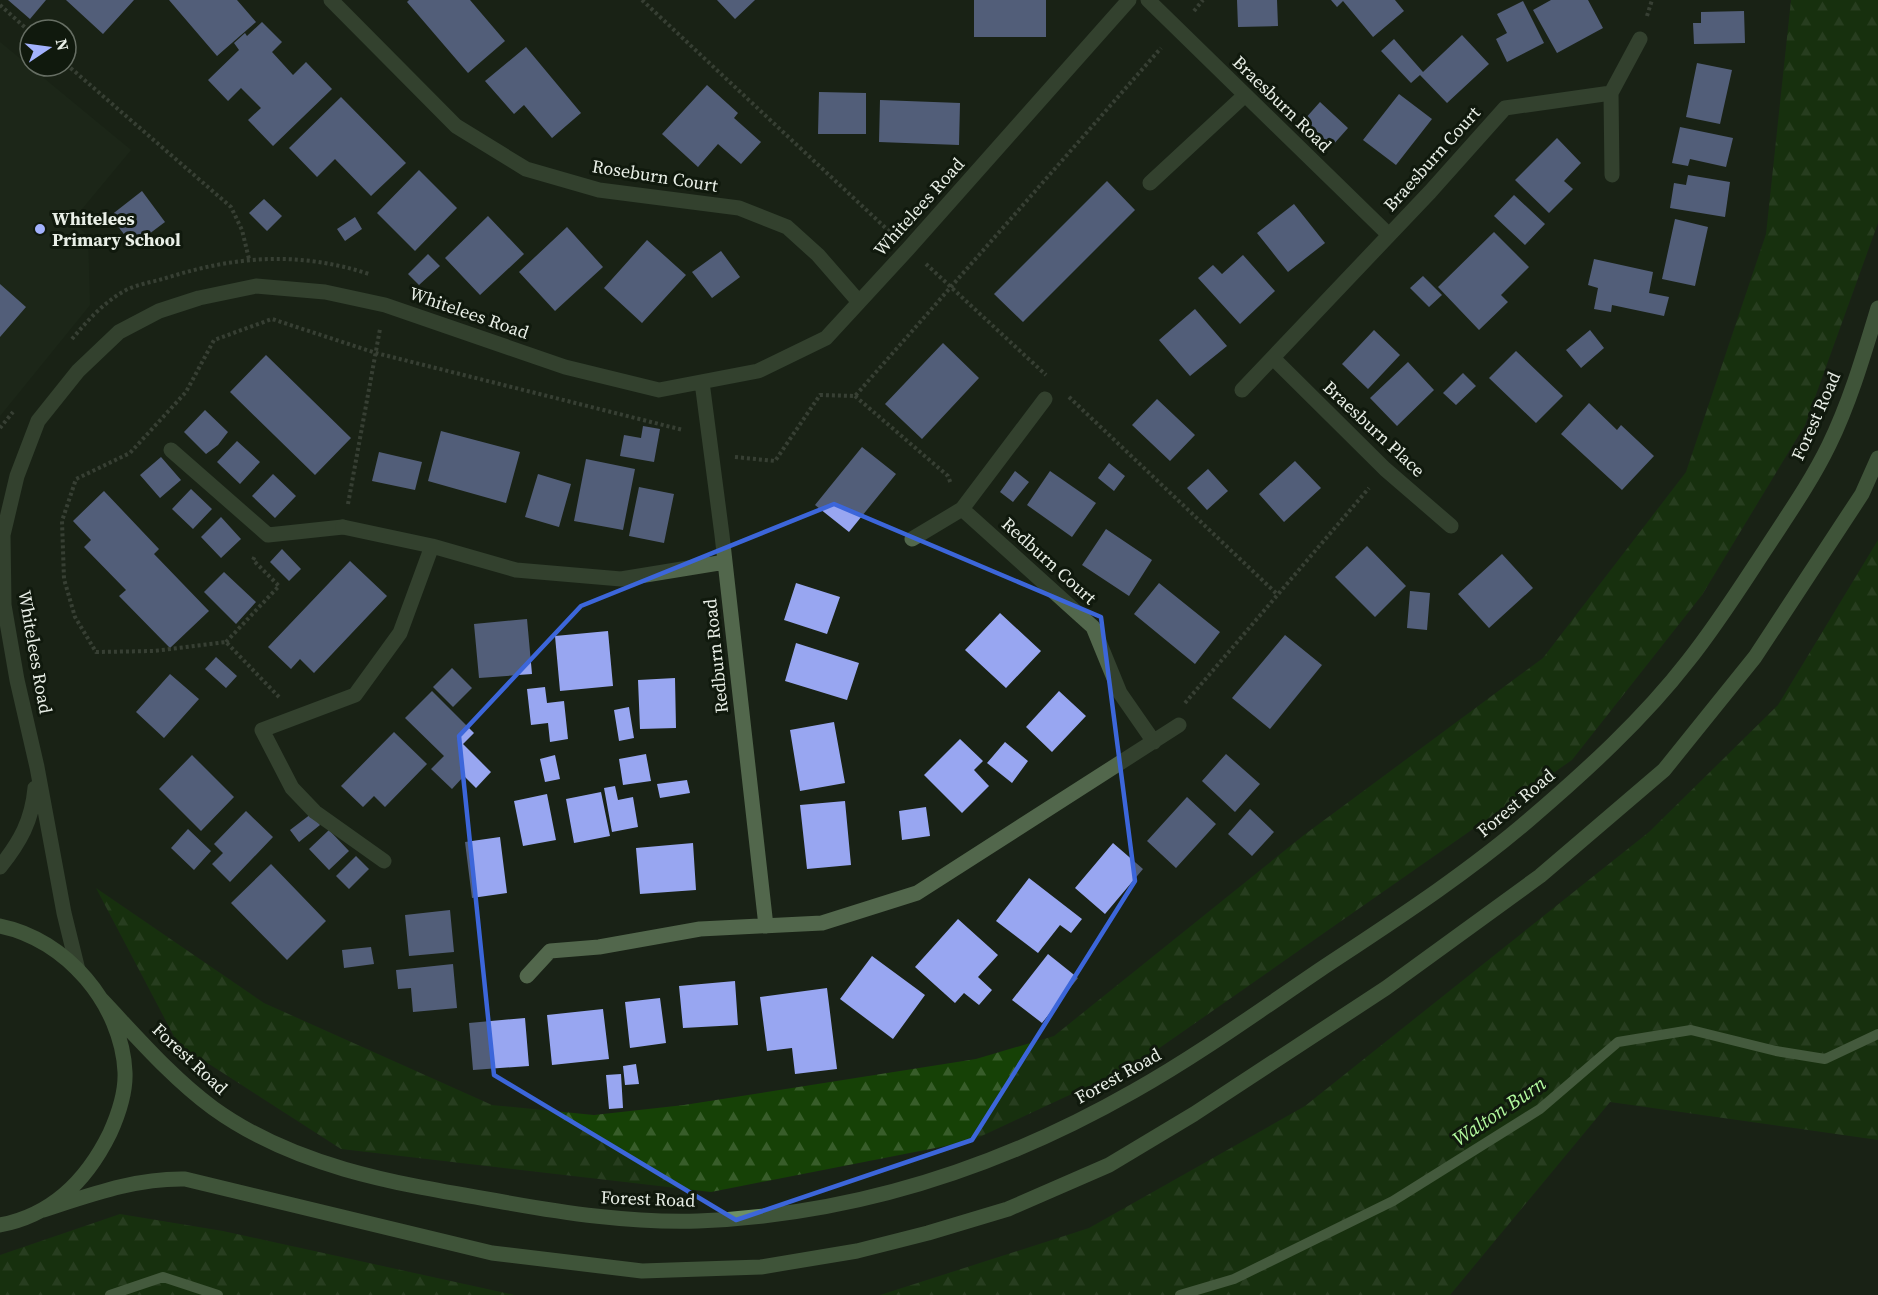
<svg xmlns="http://www.w3.org/2000/svg" width="1878" height="1295" font-family="'Source Serif 4',serif">
	<style>
		.built { fill: #1f2c1b }
		.forest { fill: url(#forest-firs) }
		.lines { fill: none; stroke-linecap: round; stroke-linejoin: round }
		.stream { stroke: #789d6d; stroke-width: 10 }
		.building { fill: #98a6f1 }
		.path { stroke: #5b6358; stroke-width: 4; stroke-dasharray: 3 3; stroke-linecap: butt }
		.lane { stroke: #52674c; stroke-width: 15 }
		.street { stroke: #52674c; stroke-width: 15 }
		.secondary { stroke: #6e9064; stroke-width: 15 }
		.marked { fill: none; stroke: #3c66da; stroke-width: 4.5; stroke-linejoin: round }
		.poi-dot { fill: #a3b2fd; stroke: #10190d; stroke-width: 2 }
		.labels { text-anchor: middle; stroke-width: 6; stroke-linejoin: round; paint-order: stroke }
		.street-label { font-size: 18px; fill: #e9efe7; stroke: #10190d }
		.poi-label { font-size: 18px; font-weight: bold; fill: #e9efe7; stroke: #10190d; text-anchor: start }
		.water-label { font-size: 20px; font-style: italic; fill: #b3fa9f; stroke: #10190d }
	</style>
	<defs>
		<pattern id="forest-firs" width="22" height="20" patternUnits="userSpaceOnUse" patternTransform="scale(1.5)"><rect width="22" height="20" fill="#164106"/><path d="M5 1l3.5 6h-7zM16 11l3.5 6h-7z" fill="#385d2a"/></pattern>
	</defs>
	<rect width="100%" height="100%" fill="#192216"/>
	<path class="built" d="M0 42 131 150 72 221 88 236 90 305 0 416Z"/>
	<path class="forest" d="M1791 0H1878V223L1805 425 1702 595 1572 760 1138 1063 971 1141 711 1192 341 1149 178 1044 96 888 264 1003 492 1105 594 1115 684 1105 976 1059 1054 1036 1304 835 1543 658 1686 472 1766 234Z
		M1878 540V1140L1610 1102 1450 1295H880L1089 1228 1305 1106 1649 832 1778 705Z
		M120 1214 223 1231 515 1295H0V1255Z"/>
	<g class="lines">
		<path class="stream" d="M110 1295 163 1277 218 1295
			M1180 1295 1234 1279 1393 1201 1540 1109 1618 1042 1691 1030 1776 1051 1825 1059 1878 1034"/>
	</g>
	<path class="building" d="M8 0H46L30 19Z
		M66 0H134L103 34Z
		M169 0H237L256 22 217 56Z
		M409 0H470L505 41 468 73 407 2Z
		M717 0H755L735 19Z
		M974 0H1046V37H974Z
		M1237 0H1277L1278 26 1238 27Z
		M1331 0H1395L1404 11 1373 37 1343 1 1337 7Z
		M1551 0H1588L1603 28 1557 53 1533 10Z
		M1523 1 1544 43 1507 62 1496 39 1507 33 1497 14Z
		M1744 11 1745 43 1694 44 1693 23H1701V12Z
		M262 22 282 42 272 52 293 75 306 62 332 89 273 146 248 120 261 108 241 88 228 101 208 80 239 50 234 43 245 33 247 36Z
		M1462 35 1489 64 1447 103 1420 75 1411 83 1381 51 1394 39 1423 72Z
		M526 47 581 113 552 138 524 105 514 114 485 81Z
		M1697 63 1732 70 1720 124 1686 117Z
		M707 85 738 113 734 118 761 142 741 164 718 144 698 167 662 134Z
		M819 92 866 93V134H818Z
		M1399 94 1432 119 1396 165 1363 140Z
		M341 97 406 163 371 196 335 159 317 177 289 148Z
		M880 100 960 103 959 145 879 142Z
		M1320 102 1348 128 1332 146 1304 120Z
		M1680 127 1733 138 1726 167 1690 159 1688 166 1672 163Z
		M1557 138 1581 163 1564 181 1573 189 1549 213 1515 180Z
		M419 170 457 208 415 251 377 213Z
		M1688 175 1730 182 1725 217 1670 208 1674 183 1686 185Z
		M1107 181 1135 210 1023 322 994 294Z
		M142 191 165 222 133 246 110 216Z
		M1514 195 1545 224 1525 245 1494 216Z
		M264 199 282 216 267 231 249 213Z
		M1294 204 1325 243 1288 272 1257 233Z
		M488 216 524 254 480 295 445 258Z
		M355 217 362 229 345 241 337 229Z
		M1675 219 1708 227 1695 286 1662 279Z
		M567 227 603 267 555 311 519 272Z
		M1494 232 1529 267 1501 295 1508 302 1479 330 1438 287Z
		M647 240 686 275 642 323 604 288Z
		M721 251 740 277 712 298 692 272Z
		M428 254 440 266 419 285 408 274Z
		M1243 255 1275 291 1240 324 1198 278 1213 265 1222 274Z
		M1594 259 1653 272 1649 293 1669 297 1664 316 1612 305 1611 312 1594 309 1598 288 1588 285Z
		M1423 276 1442 295 1429 307 1410 288Z
		M0 284 26 307 0 337Z
		M1195 309 1227 346 1190 376 1159 340Z
		M1374 330 1400 355 1368 389 1342 364Z
		M1590 330 1604 348 1581 368 1566 350Z
		M943 343 979 378 922 439 885 404Z
		M1516 351 1563 396 1536 423 1489 378Z
		M266 355 351 438 315 475 230 392Z
		M1408 362 1434 390 1397 426 1370 398Z
		M1463 373 1476 386 1456 405 1443 393Z
		M1157 399 1195 435 1170 461 1132 425Z
		M1589 403 1617 430 1621 425 1654 456 1622 490 1561 434Z
		M205 410 228 432 218 445 206 454 184 432Z
		M643 426 660 429 654 462 620 456 624 435 641 438Z
		M441 431 520 452 506 503 428 481Z
		M237 441 260 462 240 484 217 462Z
		M862 447 896 474 849 532 815 505Z
		M379 452 422 462 415 490 372 481Z
		M161 457 181 480 160 498 140 475Z
		M586 459 635 469 623 530 574 521Z
		M1295 461 1321 488 1284 522 1259 494Z
		M1109 463 1125 476 1114 491 1098 478Z
		M1208 469 1228 491 1207 510 1187 488Z
		M1015 471 1029 482 1013 502 1000 492Z
		M1050 471 1096 503 1072 537 1027 505Z
		M273 474 296 496 275 518 252 496Z
		M538 474 571 484 559 527 525 517Z
		M639 487 674 494 664 543 629 536Z
		M191 489 212 509 193 529 172 509Z
		M104 491 159 549 154 554 209 611 170 648 119 596 126 590 84 547 91 540 73 521Z
		M221 517 241 539 221 558 201 537Z
		M1106 529 1152 560 1129 596 1082 565Z
		M1367 546 1406 586 1375 617 1335 577Z
		M282 549 301 569 289 581 270 562Z
		M1502 554 1533 588 1489 628 1458 594Z
		M350 561 387 596 314 673 300 659 291 669 268 647Z
		M224 572 256 602 236 624 204 592Z
		M796 583 840 597 827 634 784 620Z
		M1159 583 1220 632 1195 664 1134 614Z
		M1410 591 1430 593 1427 630 1407 628Z
		M1000 613 1041 651 1006 688 965 650Z
		M527 619 532 674 479 678 474 624Z
		M608 631 613 686 560 691 555 636Z
		M1285 635 1322 665 1270 729 1232 698Z
		M796 643 859 663 847 700 785 681Z
		M216 657 237 676 226 688 205 669Z
		M452 668 472 688 453 707 433 687Z
		M170 674 199 699 164 738 136 712Z
		M675 678 676 728 640 729 638 680Z
		M545 687 547 703 564 701 568 739 550 742 548 723 531 725 527 689Z
		M432 691 474 733 463 744 491 772 476 788 464 776 452 789 431 769 444 756 405 718Z
		M1059 691 1086 716 1052 752 1026 727Z
		M629 707 634 738 619 741 614 710Z
		M834 722 845 783 800 791 790 730Z
		M394 732 427 764 385 807 374 796 363 807 341 786Z
		M960 739 983 761 974 770 989 786 962 813 924 775Z
		M1005 742 1028 761 1012 783 987 763Z
		M646 754 651 781 623 785 619 759Z
		M1226 754 1260 784 1235 812 1202 781Z
		M192 755 234 797 201 831 159 789Z
		M555 755 560 779 545 782 540 759Z
		M687 780 690 793 660 798 657 784Z
		M615 786 618 800 633 797 638 827 612 832 604 788Z
		M601 792 610 836 574 843 566 799Z
		M547 794 556 840 523 846 514 801Z
		M1187 797 1216 824 1176 868 1147 841Z
		M845 801 851 865 807 869 800 805Z
		M926 807 930 836 902 840 899 811Z
		M1250 809 1274 832 1252 856 1228 834Z
		M246 811 273 837 230 882 212 864 223 853 214 844Z
		M311 814 320 825 299 842 290 830Z
		M188 829 211 851 194 870 171 848Z
		M329 830 349 851 329 870 309 849Z
		M500 837 507 893 472 898 465 842Z
		M693 843 696 890 640 894 636 848Z
		M1113 843 1143 869 1105 914 1075 888Z
		M356 856 369 869 349 889 336 876Z
		M271 864 326 921 287 960 231 903Z
		M1029 878 1082 919 1071 933 1060 925 1038 953 996 921Z
		M450 910 454 952 409 956 405 915Z
		M958 919 998 955 978 977 992 990 979 1005 964 993 955 1003 915 967Z
		M371 947 374 964 344 968 342 950Z
		M1048 954 1078 978 1042 1023 1012 1000Z
		M872 956 925 995 893 1039 840 999Z
		M453 964 457 1008 413 1012 411 988 398 989 396 970Z
		M735 981 738 1025 683 1028 679 986Z
		M827 988 837 1069 795 1074 792 1048 767 1051 760 997Z
		M660 998 666 1043 630 1048 625 1002Z
		M603 1009 609 1059 552 1065 547 1015Z
		M525 1018 529 1066 473 1070 469 1023Z
		M636 1064 639 1084 625 1085 623 1066Z
		M621 1074 623 1108 609 1109 606 1075Z"/>
	<g class="lines">
		<path class="path" d="M642 0 891 233
			M0 5 30 32
			M1194 11 1203 0
			M1647 16 1652 0
			M66 64 231 207 242 230 249 259
			M926 264 1046 375
			M72 339C88 320 104 302 126 290 138 284 153 282 166 278 236 256 298 251 369 274
			M855 396 948 476 951 484
			M1069 397 1278 595
			M0 428 13 412
			M735 457 775 461 820 395 855 396 1161 48
			M348 504 380 329
			M226 642 279 586 253 560 255 556
			M279 697 226 642 154 651 96 652 75 617 64 579 62 521 76 479 130 453 186 392 214 340 272 319 376 353 683 430
			M1185 703 1369 488"/>
		<path class="lane" d="M1150 183 1245 95
			M171 450 268 535 343 527"/>
		<path class="street" d="M331 0 456 126 526 169 599 190 739 208 787 227 818 255 859 302
			M1148 0 1389 235
			M1612 175 1611 93 1640 39
			M1273 358 1385 469 1451 526
			M702 382 722 535 766 926
			M1242 390 1430 192 1505 108 1611 93
			M962 509 1093 627 1120 693 1154 742
			M343 527 432 546 516 570 621 579 725 562
			M912 539 962 509 1045 399
			M384 861 315 812 292 788 262 730 355 695 400 633 432 546
			M0 867C20 842 32 821 35 788
			M78 970 64 913 37 767 17 680 4 605 3 535 17 476 38 421 78 371 119 332 159 311 199 298 256 286 325 292 385 305 565 367 659 390 758 371 826 338 908 249 1129 0
			M527 976 550 951 599 947 700 929 822 923 917 893 1179 725"/>
		<path class="secondary" d="M0 926C66 939 122 1005 125 1072 126 1093 119 1113 110 1133 87 1180 53 1215 0 1225
			M101 999C136 1036 172 1078 213 1108 296 1168 399 1184 498 1201 564 1213 631 1223 698 1221 853 1215 999 1168 1134 1091 1198 1055 1259 1011 1321 969 1392 922 1465 875 1530 819 1586 771 1643 719 1688 661 1716 626 1740 588 1765 550 1787 516 1811 482 1829 445 1850 402 1864 354 1878 308
			M43 1210C90 1195 135 1178 185 1179L492 1253 642 1271 761 1267 857 1251 928 1233 1008 1209 1109 1165 1194 1114 1386 988 1540 876 1664 770 1755 657 1862 494 1878 458"/>
	</g>
	<path d="M0 0H1878V1295H0ZM834 504 1101 617 1135 881 972 1140 736 1220 494 1075 459 736 581 606Z" fill="#192216" fill-opacity=".55" fill-rule="evenodd"/>
	<path class="marked" d="M834 504 1101 617 1135 881 972 1140 736 1220 494 1075 459 736 581 606Z"/>
	<circle class="poi-dot" cx="40" cy="229" r="6"/>
	<g class="labels">
		<g class="street-label">
			<text transform="translate(1282 104) rotate(44)" y="6">Braesburn Road</text>
			<text transform="translate(1432 159) rotate(-48)" y="6">Braesburn Court</text>
			<text transform="translate(655 176) rotate(9)" y="6">Roseburn Court</text>
			<text transform="translate(919 207) rotate(-48)" y="6">Whitelees Road</text>
			<text transform="translate(469 313) rotate(19)" y="6">Whitelees Road</text>
			<text transform="translate(1816 416) rotate(-66)" y="6">Forest Road</text>
			<text transform="translate(1374 429) rotate(43)" y="6">Braesburn Place</text>
			<text transform="translate(1049 561) rotate(42)" y="6">Redburn Court</text>
			<text transform="translate(35 652) rotate(80)" y="6">Whitelees Road</text>
			<text transform="translate(716 656) rotate(-96)" y="6">Redburn Road</text>
			<text transform="translate(1516 803) rotate(-40)" y="6">Forest Road</text>
			<text transform="translate(190 1059) rotate(43)" y="6">Forest Road</text>
			<text transform="translate(1118 1076) rotate(-29)" y="6">Forest Road</text>
			<text transform="translate(648 1199) rotate(2)" y="6">Forest Road</text>
		</g>
		<g class="poi-label">
			<text x="52" y="225">Whitelees<tspan x="52" dy="21">Primary School</tspan></text>
		</g>
		<g class="water-label">
			<text transform="translate(1499 1111) rotate(-34)" y="7">Walton Burn</text>
		</g>
	</g>
	<g transform="translate(48 48) rotate(77)"><circle r="28" fill="#10190d" stroke="#676f64" stroke-width="1.5"/>
	<path d="M0-4.5L10 22L0 15L-10 22Z" fill="#a3b2fd"/>
	<text y="-9" font-size="16" font-weight="bold" text-anchor="middle" fill="#e9efe7">N</text>
	</g>
</svg>
